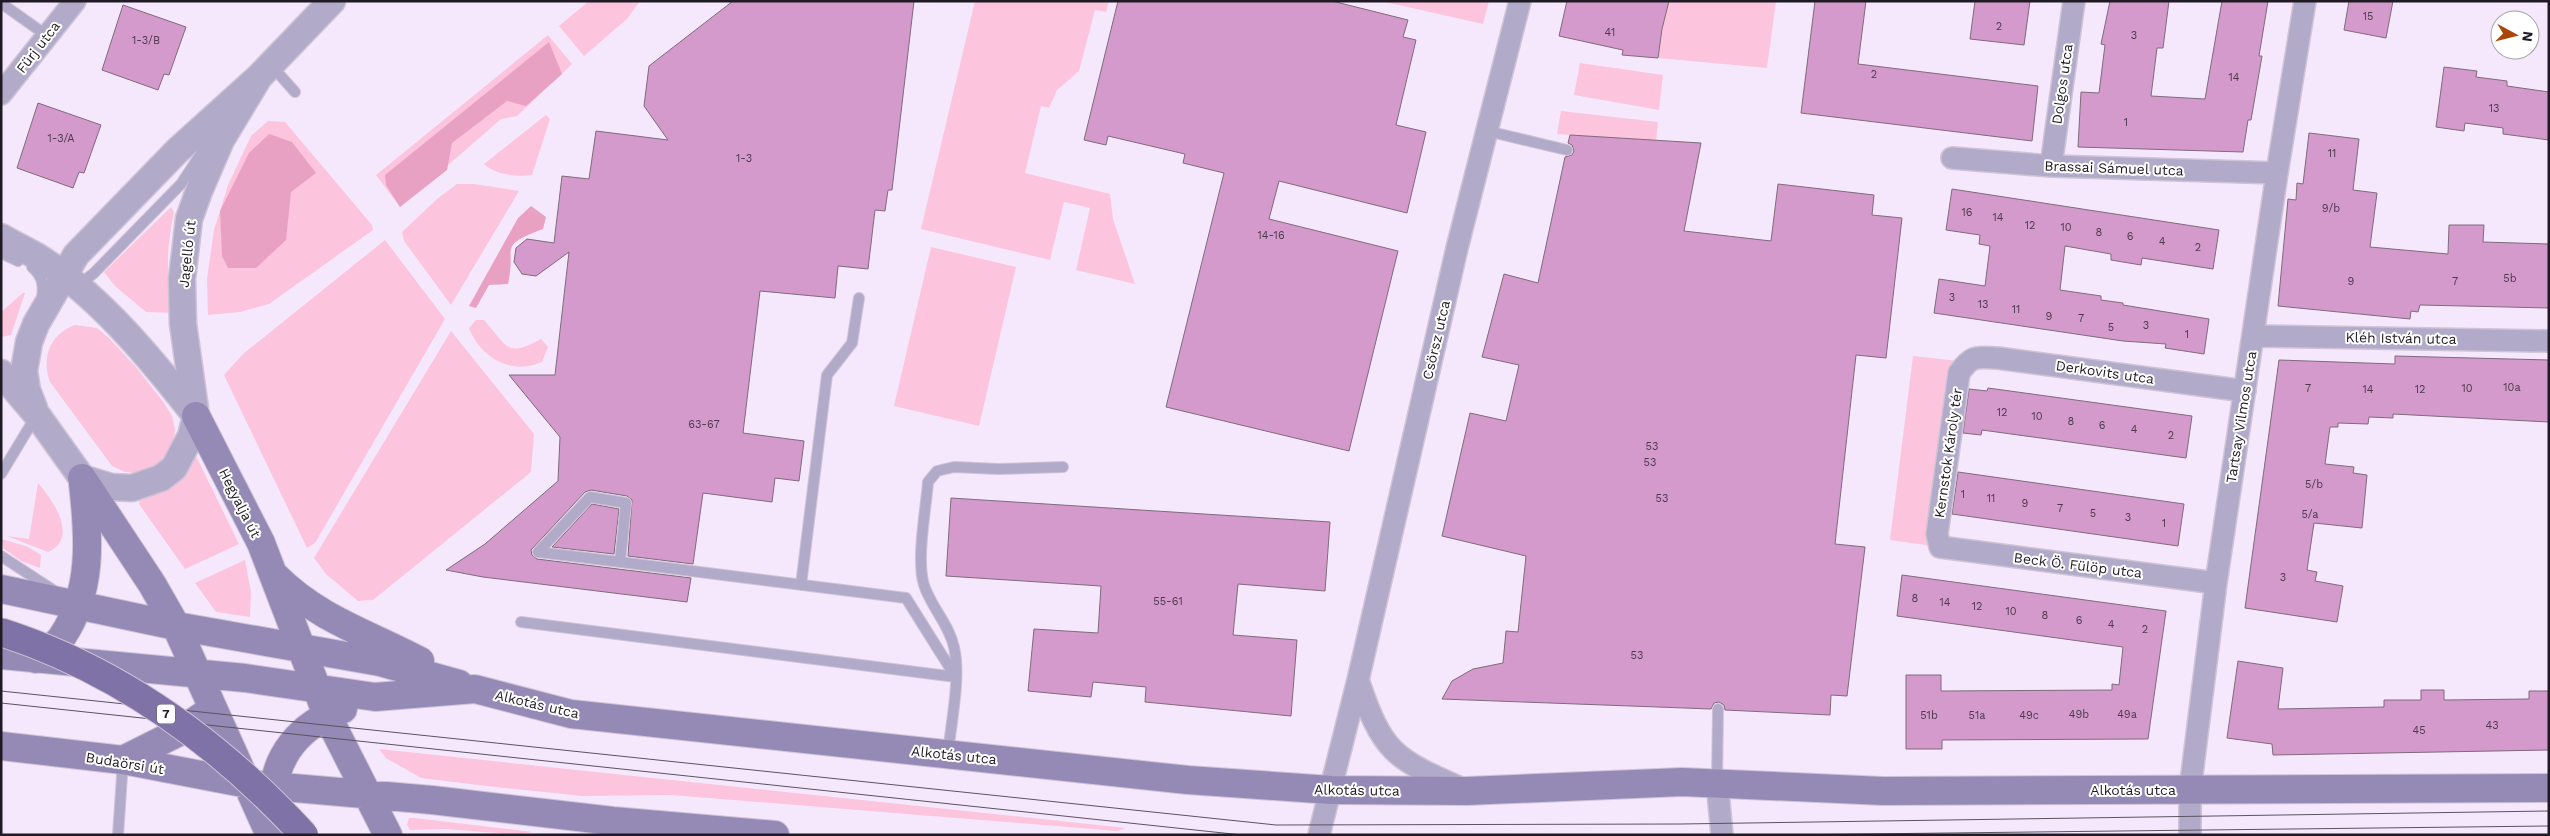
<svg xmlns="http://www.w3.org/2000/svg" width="2550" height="836" font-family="'Work Sans',sans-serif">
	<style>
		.green { fill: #fcc5dd }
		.forest { fill: #e9a1c3 }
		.building { fill: #d39acb; stroke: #806a7c }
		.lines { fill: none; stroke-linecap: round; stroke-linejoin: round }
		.service-casing { stroke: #cfc3d6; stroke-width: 12 }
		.minor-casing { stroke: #cfc3d6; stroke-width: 24 }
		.tertiary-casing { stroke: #cfc3d6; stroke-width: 29 }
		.secondary-casing { stroke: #cfc3d6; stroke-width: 30 }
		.service { stroke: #b1abc9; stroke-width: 10 }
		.minor { stroke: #b1abc9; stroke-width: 21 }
		.tertiary { stroke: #b1abc9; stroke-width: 26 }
		.secondary { stroke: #948ab5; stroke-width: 28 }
		.tram { stroke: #5b5360; stroke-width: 1 }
		.primary-bridge-casing { stroke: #cfc3d6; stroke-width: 30; stroke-linecap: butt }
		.primary-bridge { stroke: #7f72a7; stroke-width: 28 }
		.labels { text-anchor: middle; stroke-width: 4; stroke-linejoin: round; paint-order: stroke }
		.number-label { font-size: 11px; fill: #4d3a4e }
		.shield { fill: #fff; stroke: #635f66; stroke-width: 1 }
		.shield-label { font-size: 12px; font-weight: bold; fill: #201a24 }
		.street-label { font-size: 14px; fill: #201a24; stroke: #fff }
	</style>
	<rect width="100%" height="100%" fill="#f5e8fd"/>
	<path class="green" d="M589 1H640L627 19 584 56 559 26Z
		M975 1H1109L1106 12 1095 10 1079 71 1057 90 1049 108 1041 106 1025 173 1110 194 1113 219 1135 284 1076 270 1090 208 1064 202 1050 260 921 229Z
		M1381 1H1489L1483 24Z
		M1669 1H1776L1767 68 1658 58 1662 29Z
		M548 35 572 64 517 116 501 119 400 207 376 175Z
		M1580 63 1663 75 1659 110 1574 95Z
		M1561 111 1658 122 1656 141 1557 134Z
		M546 115 550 119 532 175C517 177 495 175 484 164Z
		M268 121 285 122 372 225 373 230 269 304 240 312 208 315 207 279 214 230 228 185 251 136Z
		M457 184H474L519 191 451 305 404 241 402 232 437 199Z
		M171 207 174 212C166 252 166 274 173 313L146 312 115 286 104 272Z
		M385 240 445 319 315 543 307 548 224 375 243 354Z
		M931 247 1016 267 979 426 894 406Z
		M23 293H25L11 335 1 337V312Z
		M476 320H484C508 347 506 358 541 339L548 347 542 362C511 376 480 357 469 328Z
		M75 325 97 328 109 338 136 367 164 403 172 416 175 429 174 443 167 457 156 467 140 473 125 472 112 466 50 382C41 358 50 334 75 325Z
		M451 331 534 434 531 472 373 600 358 601 326 574 314 558Z
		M1913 356 1958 361 1933 546 1890 540Z
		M194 457 197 458 239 544 185 569 139 504 140 499Z
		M38 483C52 499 80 538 48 552L7 536 29 539Z
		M2 539 28 547 41 555 40 568 21 561 3 548Z
		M245 560 251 592 250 617 216 612 195 583Z
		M379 749 1126 828 1117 831 671 795 582 796 478 785 421 778 386 758Z
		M409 818H414L533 832C518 836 464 830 444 829 433 829 421 830 410 830L407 825Z"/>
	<path class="forest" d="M549 42 562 74 526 106 507 101 452 143 447 170 400 207 386 185 385 175Z
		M269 134 292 142 316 173 291 192 286 240 256 268H228L222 256 220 211 249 153Z
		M531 206 546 217 543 229C496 247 517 245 508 284L489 285 476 308 469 306 518 218Z"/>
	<path class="building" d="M733 1H914L892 190H888L885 211 875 210 868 269 838 266 835 298 760 291 743 433 804 441 799 481 775 478 772 502 703 493 693 564 628 556 632 500 627 496 591 490 585 492 531 550 532 555 537 559 691 578 687 602 483 577 446 570 485 544 558 481 560 437 509 375H555L569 252 536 276 522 274 514 262 516 248 527 239 554 243 562 176 589 179 596 131 668 140 644 106 649 66Z
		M1118 1H1332L1408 20 1403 37 1416 40 1396 125 1426 132 1407 213 1279 181 1269 219 1398 251 1349 451 1166 407 1224 173 1183 163 1185 154 1108 136 1106 145 1084 140Z
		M1567 1H1669L1662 29 1658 58 1622 55 1623 50 1559 36Z
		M1815 1H1866L1858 64 2038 86 2032 141 1801 113Z
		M1975 1H2030L2024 45 1970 39Z
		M2110 1H2169L2163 48H2157L2151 96 2205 99 2222 1H2268L2259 56H2262L2251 120H2248L2243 152 2078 147 2081 92 2099 93 2105 45 2101 44Z
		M2349 1H2393L2386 38 2344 30Z
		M123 5 186 27 169 75 164 74 158 90 102 70Z
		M2444 67 2477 71 2476 77 2507 81V86L2549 92V140L2503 134V128L2465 123 2464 131 2436 127Z
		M38 103 101 125 84 173 79 172 73 188 17 168Z
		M2309 133 2359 139 2353 190 2377 193 2370 247 2448 254 2449 225H2484L2483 242 2549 244V308L2420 305 2418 312 2411 311 2410 319 2278 306 2288 199 2296 200 2297 183 2303 184Z
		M1570 135 1701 143 1684 231 1771 241 1778 184 1874 195 1872 215 1902 218 1886 358 1856 355 1835 544 1865 547 1847 696 1831 695 1830 715 1725 710 1724 705 1719 702 1714 703 1711 709 1442 699 1452 681 1473 669 1503 663 1506 631 1518 632 1526 556 1442 536 1470 413 1506 421 1519 365 1482 357 1504 274 1538 283 1565 157 1572 155 1574 151 1572 145 1568 143Z
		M1952 189 2219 230 2213 269 2142 258 2141 265 2111 260V254L2065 246 2060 290 2101 296V300L2123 303V305L2209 319 2204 354 2165 348 2166 344 2123 341 1934 313 1939 279 1985 286 1990 246 1979 244 1980 235 1946 230Z
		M2395 356 2549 360V422L2393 414V418L2369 417 2368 424 2338 423V427H2330L2325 464 2354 467 2353 473 2367 475 2362 528 2314 523 2307 570 2317 572 2315 581 2343 586 2337 622 2245 608 2279 360 2395 364Z
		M1988 388 2192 416 2186 458 1982 430 1981 435 1963 433 1969 389 1987 391Z
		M1958 472 2184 504 2178 546 1952 514Z
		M951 498 1330 522 1325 591 1238 584 1233 635 1297 640 1291 716 1145 702 1146 687 1093 682 1091 697 1028 691 1034 629 1098 633 1101 586 946 576Z
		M592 504 619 509 614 554 552 547Z
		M1902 575 2166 611 2148 739 1942 740V749H1906V675H1941V691L2112 690V684L2119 685 2123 647 1897 616Z
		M2238 661 2283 668 2278 709 2384 707V700H2421V690H2444V700L2529 699V691H2549V750L2273 755 2272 744 2227 738Z"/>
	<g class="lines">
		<defs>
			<path id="service" d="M1 3 46 35
				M271 65 295 92
				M1487 131 1567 150
				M1 253 18 261
				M32 267C42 276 44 284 42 298
				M79 285 94 273 181 184 208 143
				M1 474 36 416
				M590 497 626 503 620 562 538 552Z
				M1 556 53 590
				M620 562 906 598 955 676
				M801 585 827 375 852 343 859 298
				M521 622 956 677
				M948 754C951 722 961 677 954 647 949 624 931 607 924 585 916 560 926 509 928 482L937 471 954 467 998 469 1063 467
				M1717 781 1718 709
				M118 835 123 761"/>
			<path id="minor" d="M1 94 75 1
				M1952 158 2051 166 2277 173
				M2051 166 2074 1
				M2253 336 2549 341
				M2216 583 1940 547 1937 534 1959 373C1972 355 1976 357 1997 358L2245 391
				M1358 680C1383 753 1393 758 1463 789
				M1717 782 1722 835
				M1319 835 1358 680 1457 248 1520 1
				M2190 835V790L2216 583 2277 173 2305 1"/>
			<path id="tertiary" d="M1 237C13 244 26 250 38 257 99 295 152 360 196 416
				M1 373 37 415 82 478 111 487 132 488 161 478 174 468 191 436 196 416 183 324 182 279 189 219 199 191 221 140 259 77
				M34 408 27 390 24 371 29 342 36 324 76 255 177 151 259 77 332 1"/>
			<path id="secondary" d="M196 416 261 543 327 715 388 835
				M82 478 152 584 176 626 270 835
				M275 576C318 619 367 633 420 661
				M1 589 176 626 380 662 459 684
				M1 655 245 678 375 697 475 689 571 714 1188 780 1331 790 1467 791 1682 782 1883 791 2549 788
				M36 659C44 653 56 646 62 637 93 591 89 537 83 484
				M1 746 123 760 248 784 432 800 613 821 775 835
				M123 760 177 733 204 715
				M274 803C271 757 301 724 343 709"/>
		</defs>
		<use href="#service" class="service-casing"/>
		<use href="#minor" class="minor-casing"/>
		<use href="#tertiary" class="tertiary-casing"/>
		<use href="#secondary" class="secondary-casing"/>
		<use href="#service" class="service"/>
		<use href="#minor" class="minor"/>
		<use href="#tertiary" class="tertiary"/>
		<use href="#secondary" class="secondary"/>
		<path class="tram" d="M1 691 1276 825 1681 824 2549 811
			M1 703 1242 835
			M1776 835 2549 826"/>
		<defs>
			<path id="primary-bridge" d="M1 632C119 670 220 744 304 835"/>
		</defs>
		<use href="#primary-bridge" class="primary-bridge-casing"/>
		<use href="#primary-bridge" class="primary-bridge"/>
	</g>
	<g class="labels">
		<g class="number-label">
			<text x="2368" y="20">15</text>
			<text x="1999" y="30">2</text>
			<text x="1610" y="36">41</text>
			<text x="2134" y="39">3</text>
			<text x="146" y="44">1-3/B</text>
			<text x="1874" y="78">2</text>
			<text x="2234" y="81">14</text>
			<text x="2494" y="112">13</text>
			<text x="2126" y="126">1</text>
			<text x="61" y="142">1-3/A</text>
			<text x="2332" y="157">11</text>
			<text x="744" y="162">1-3</text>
			<text x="2331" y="212">9/b</text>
			<text x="1967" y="216">16</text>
			<text x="1998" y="221">14</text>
			<text x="2030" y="229">12</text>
			<text x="2066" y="231">10</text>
			<text x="2099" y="236">8</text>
			<text x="1271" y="239">14-16</text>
			<text x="2130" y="240">6</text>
			<text x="2162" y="245">4</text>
			<text x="2198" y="251">2</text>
			<text x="2510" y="282">5b</text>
			<text x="2351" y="285">9</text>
			<text x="2455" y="285">7</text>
			<text x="1952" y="301">3</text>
			<text x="1983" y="308">13</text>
			<text x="2016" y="313">11</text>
			<text x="2049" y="320">9</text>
			<text x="2081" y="322">7</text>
			<text x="2146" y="329">3</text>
			<text x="2111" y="331">5</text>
			<text x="2187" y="338">1</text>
			<text x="2512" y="391">10a</text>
			<text x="2308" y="392">7</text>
			<text x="2467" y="392">10</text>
			<text x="2368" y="393">14</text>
			<text x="2420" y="393">12</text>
			<text x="2002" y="416">12</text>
			<text x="2037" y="420">10</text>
			<text x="2071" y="425">8</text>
			<text x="704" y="428">63-67</text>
			<text x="2102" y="429">6</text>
			<text x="2134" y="433">4</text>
			<text x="2171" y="439">2</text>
			<text x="1652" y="450">53</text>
			<text x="1650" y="466">53</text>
			<text x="2314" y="488">5/b</text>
			<text x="1963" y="498">1</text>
			<text x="1662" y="502">53</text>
			<text x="1991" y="502">11</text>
			<text x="2025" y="507">9</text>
			<text x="2060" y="512">7</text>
			<text x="2093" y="517">5</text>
			<text x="2310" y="518">5/a</text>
			<text x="2128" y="521">3</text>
			<text x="2164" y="527">1</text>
			<text x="2283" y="581">3</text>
			<text x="1915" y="602">8</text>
			<text x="1168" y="605">55-61</text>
			<text x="1945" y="606">14</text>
			<text x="1977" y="610">12</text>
			<text x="2011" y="615">10</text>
			<text x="2045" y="619">8</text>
			<text x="2079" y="624">6</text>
			<text x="2111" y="628">4</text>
			<text x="2145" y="633">2</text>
			<text x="1637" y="659">53</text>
			<text x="2079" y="718">49b</text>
			<text x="2127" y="718">49a</text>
			<text x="1929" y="719">51b</text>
			<text x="1977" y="719">51a</text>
			<text x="2029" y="719">49c</text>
			<text x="2492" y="729">43</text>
			<text x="2419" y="734">45</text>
		</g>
		<rect class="shield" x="157" y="704.5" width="18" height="19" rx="4"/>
		<g class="shield-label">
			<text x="166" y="718">7</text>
		</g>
		<g class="street-label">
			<text transform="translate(38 47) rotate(-52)" y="5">Fürj utca</text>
			<text transform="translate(2062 84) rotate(-82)" y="5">Dolgos utca</text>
			<text transform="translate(2114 168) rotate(2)" y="5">Brassai Sámuel utca</text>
			<text transform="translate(187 254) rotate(-84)" y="5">Jagelló út</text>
			<text transform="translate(2401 338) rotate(1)" y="5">Kléh István utca</text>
			<text transform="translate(1436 340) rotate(-77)" y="5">Csörsz utca</text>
			<text transform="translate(2105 372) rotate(8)" y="5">Derkovits utca</text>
			<text transform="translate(2241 417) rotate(-81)" y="5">Tartsay Vilmos utca</text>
			<text transform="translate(1948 453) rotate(-82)" y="5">Kernstok Károly tér</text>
			<text transform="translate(240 503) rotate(63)" y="5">Hegyalja út</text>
			<text transform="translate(2078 565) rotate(7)" y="5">Beck Ö. Fülöp utca</text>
			<text transform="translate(537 704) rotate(13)" y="5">Alkotás utca</text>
			<text transform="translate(954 755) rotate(6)" y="5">Alkotás utca</text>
			<text transform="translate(125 763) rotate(9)" y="5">Budaörsi út</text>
			<text transform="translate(1357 790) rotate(1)" y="5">Alkotás utca</text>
			<text x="2133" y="795">Alkotás utca</text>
		</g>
	</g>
	<rect width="2550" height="836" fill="none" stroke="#201a24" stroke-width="5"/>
	<g transform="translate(2515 35) rotate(97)"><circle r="24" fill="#ffffff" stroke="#a6a3a7"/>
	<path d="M0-4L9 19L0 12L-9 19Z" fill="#aa470d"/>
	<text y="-8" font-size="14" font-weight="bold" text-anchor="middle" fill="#201a24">N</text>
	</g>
</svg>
